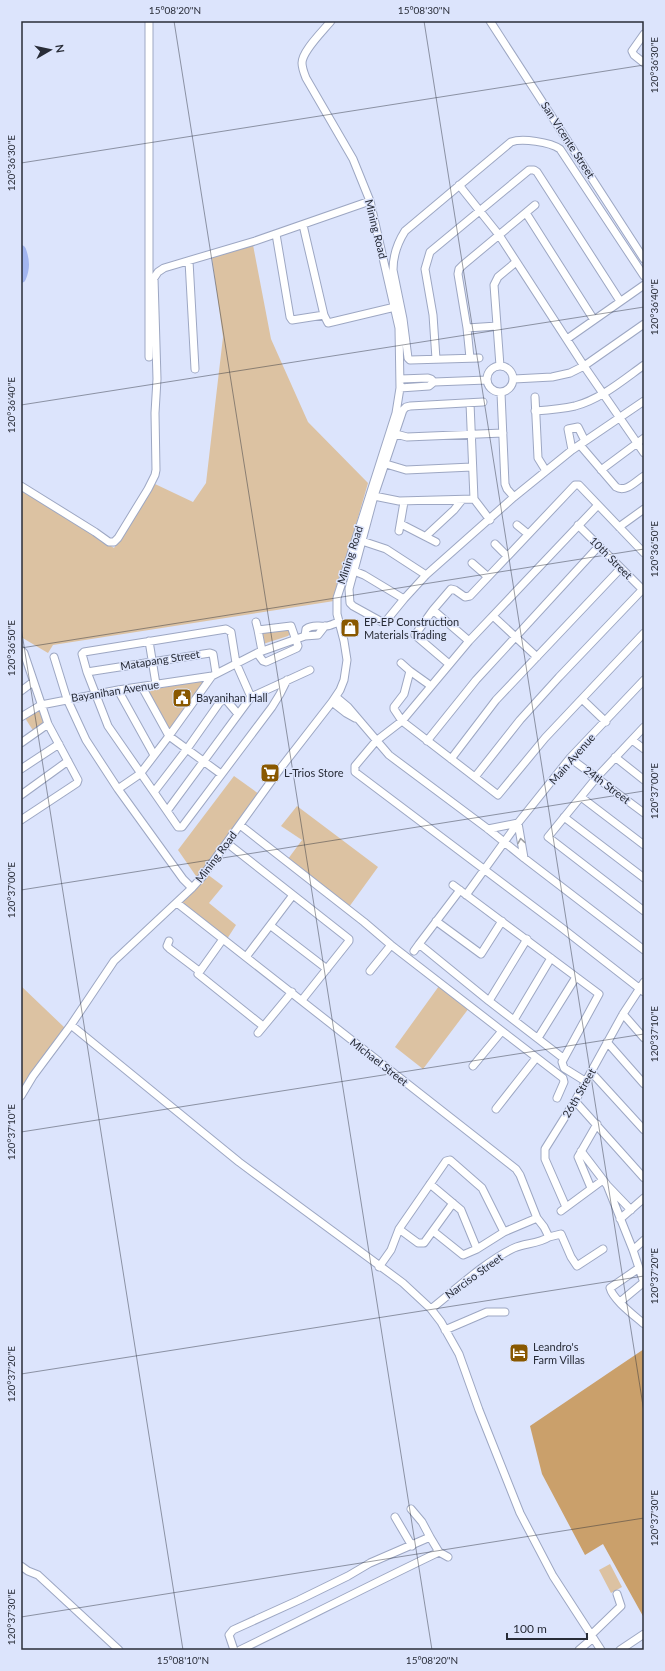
<svg xmlns="http://www.w3.org/2000/svg" width="665" height="1671" font-family="Lato,sans-serif">
	<style>
		.green { fill: #dcc2a2 }
		.forest { fill: #caa06b }
		.lines { fill: none; stroke-linecap: round; stroke-linejoin: round }
		.river { stroke: #a3b6f0; stroke-width: 10 }
		.minor-casing { stroke: #9da7c3; stroke-width: 9 }
		.minor { stroke: #fff; stroke-width: 7 }
		.oneway { stroke: #9ea0a5 }
		.ticks { fill: none; stroke: #282c37; stroke-width: 1; stroke-opacity: 0.45 }
		.labels { text-anchor: middle; stroke-width: 3; stroke-linejoin: round; paint-order: stroke }
		.street-label { font-size: 11px; fill: #282c37; stroke: #dce4fc }
		.poi-label { font-size: 11px; fill: #282c37; stroke: #dce4fc; text-anchor: start }
		.neatline { fill: none; stroke: #282c37; stroke-width: 1.5 }
		.ticks-label { font-size: 10px; text-anchor: middle; fill: #282c37 }
	</style>
	<rect width="100%" height="100%" fill="#dce4fc"/>
	<path class="green" d="M253 245 271 339 308 422 368 483 334 601 53 645 48 653 21 637V489L114 548 155 484 193 502 206 483 223 337 212 257Z
		M290 626 291 633 288 636 263 644 260 632Z
		M207 679 169 732 145 691Z
		M41 708 47 723 34 732 25 718Z
		M234 776 259 794 198 879 178 850Z
		M297 806 378 867 349 907 288 859 302 840 281 826Z
		M207 874 223 886 209 903 236 925 227 939 181 903Z
		M21 986 65 1028 21 1092Z
		M439 986 469 1008 423 1069 395 1047Z
		M610 1564 622 1587 611 1593 599 1570Z"/>
	<path class="forest" d="M644 1349V1618L603 1544 585 1555 542 1474 530 1426Z"/>
	<g class="lines">
		<path class="river" d="M21 250C25 261 25 268 21 278"/>
		<defs>
			<path id="minor" d="M490 21 644 259
				M644 34 632 51 634 55 644 63
				M459 185 499 235 584 366 644 453
				M526 213 594 320
				M303 225 324 315 328 323 395 307
				M276 234 290 317 292 320 324 315
				M189 261 195 369
				M467 328 497 326
				M567 339 644 285
				M149 357V21
				M470 358 467 328 458 274 459 269 463 265 535 205
				M479 358 410 360 408 358 403 319 393 270C393 257 398 242 405 231L511 142C522 138 550 142 560 149L644 276
				M436 359 433 315 425 269 430 252 529 170H534L537 172 620 301
				M487 379a13 13 0 1 1 26 0a13 13 0 1 1-26 0Z
				M500 366 494 285 498 277 516 262
				M400 379 428 378 431 379 434 382
				M514 379 552 377 570 373 584 366 644 324
				M400 388 429 386 434 382 487 380
				M501 393 505 484 507 489 514 497
				M535 397 538 458 546 471
				M483 402 410 406 406 407 403 410 374 496 349 589 350 603 353 606 382 622 386 621 404 599 426 575 514 497 572 450 644 401
				M470 403 474 499 490 520
				M535 411C549 410 562 409 575 406 601 399 623 380 644 365
				M396 434 407 437 503 433
				M580 445 616 487C626 493 636 481 644 476
				M572 450 568 429 578 427 585 441
				M386 464 406 470 472 467
				M601 470 644 438
				M21 486 95 532 109 542H114L118 538 148 489 155 475 156 470 155 413 157 379 154 278 158 272 164 268 255 241 370 201
				M374 496 399 501 474 499
				M598 505 469 641 402 721 376 741 355 766V772L562 928 644 992
				M401 524 436 542
				M517 525 528 534
				M578 525 644 591
				M619 527 644 509
				M399 531 404 502
				M426 536 454 510 462 500
				M362 541 386 549 426 575
				M495 544 507 556
				M472 563 488 577
				M354 571 364 575 404 599
				M433 610 451 589 455 590 465 597 470 596 575 485H579L644 553
				M493 616 537 657
				M256 622 258 630
				M305 636 306 629C313 624 318 627 326 626 330 626 335 623 339 622
				M149 641 156 684
				M21 650 24 653 48 724 78 780 77 783 21 820
				M257 653 263 661 266 662 297 648 298 646 291 626 258 630 262 651
				M54 657 67 699 86 740 118 789 183 879 192 888
				M401 663 410 671
				M449 664 415 635 433 610 469 641
				M87 672 210 653 213 654 216 673
				M431 686 410 671 404 694 394 707V709L402 721 498 795 545 738 644 633
				M142 687 169 736 221 774
				M118 690 154 755
				M21 691 33 682
				M251 697 167 811 108 726 87 672 82 654 84 652 226 629 231 632 236 663 251 697 310 670
				M336 697 348 707 389 755 488 829 524 858 644 950
				M582 699 606 722
				M332 702 346 713 355 718
				M21 717 41 705 118 690 212 676
				M644 727 597 777 548 837 644 911
				M632 740 644 749
				M427 741 476 680 599 546
				M21 743 48 724
				M615 757 644 780
				M570 758 644 813
				M451 759 496 700 621 568
				M21 769 59 744
				M475 777 520 720 559 677 643 589
				M118 789 140 774 169 736 212 676 257 653 305 636 318 635 325 626
				M154 792 187 749 220 702 224 700 227 701 238 714
				M21 795 68 761
				M581 797 644 845
				M167 811 178 827H182L272 707 280 694 287 680
				M564 817 644 878
				M240 825 364 922 391 945 502 1031 473 1066
				M488 829 518 823 524 858
				M227 843 349 939V941L302 1000
				M453 885 599 994 562 1062 564 1068 585 1081
				M460 890 419 944 489 1001 563 1058
				M466 895 518 823 570 758 644 680
				M177 903 516 1169 520 1175 537 1218 544 1227 549 1237C538 1244 525 1243 514 1248 486 1261 455 1290 431 1309
				M436 921 481 954 502 921
				M271 926 327 969
				M223 939 198 974 263 1026
				M169 941 167 946 170 949 199 971
				M414 951 419 944
				M246 957 293 895
				M370 971 391 945
				M489 1001 527 939
				M623 1014 644 1038
				M514 1020 551 958
				M71 1025 239 1162 403 1283 431 1309 441 1322 459 1354 479 1410 520 1513 553 1576 601 1650
				M502 1031 563 1078 564 1082 557 1098
				M258 1033 292 992
				M538 1038 576 977
				M607 1042 644 1084
				M591 1072 644 1130
				M21 1096 33 1076 71 1025 114 961 192 888 202 877 280 769 332 702 340 690 344 680 347 660 344 641 337 614V598L396 413 400 388 399 328 370 201 353 159 306 78C304 73 302 68 302 63 302 51 323 31 331 21
				M575 1101 644 1178
				M496 1109 536 1058
				M581 1151 607 1185 631 1210
				M430 1184 461 1210 477 1249
				M607 1185 633 1250 644 1283
				M591 1188 578 1157 597 1124
				M566 1207 545 1159V1149L575 1101 623 1014 644 982
				M561 1211 603 1180
				M620 1219 644 1198
				M399 1229 418 1243H424L453 1203
				M433 1231 463 1255 477 1249 504 1232 537 1218
				M549 1237 561 1234 571 1257 577 1266 603 1249
				M633 1250 644 1240
				M379 1267 391 1250 399 1229 446 1161 450 1160 482 1188 504 1232
				M639 1268 610 1288C613 1300 635 1316 644 1324
				M620 1302 644 1282
				M445 1330 487 1312H505
				M395 1517 412 1546
				M430 1537 439 1552 448 1557
				M21 1566 28 1571 38 1575 119 1650
				M591 1635 621 1606 617 1594
				M234 1650 229 1635 233 1630 299 1600 348 1576 370 1563 430 1537 422 1522 411 1509
				M240 1650C306 1618 372 1584 439 1552
				M579 1650 593 1638
				M620 1650 644 1634"/>
		</defs>
		<use href="#minor" class="minor-casing"/>
		<use href="#minor" class="minor"/>
	</g>
	<defs><path id="oneway-chevron" d="M-2-3.5L2.5 0L-2 3.5" fill="none" stroke-width="1.6" stroke-linecap="round" stroke-linejoin="round"/></defs>
	<use class="oneway" href="#oneway-chevron" transform="translate(521 841) rotate(-99)"/>
	<path class="ticks" d="M174 21 432 1650M424 21 644 1412M21 163 644 65M21 405 644 307M21 627 183 1650M21 648 644 549M21 890 644 791M21 1132 644 1034M21 1374 644 1276M21 1617 644 1518"/>
	<defs>
		<symbol id="shop-square" viewBox="-11 -11 22 22"><rect x="-9" y="-9" width="18" height="18" rx="4" fill="#895800" stroke="#dce4fc"/><path d="M-5-2.5h2.3a2.7 3.5 0 0 1 5.4 0H5L5.5 6h-11ZM-1.5-2.5h3a1.5 2.3 0 0 0-3 0Z" fill="#fff"/></symbol>
		<symbol id="civic-square" viewBox="-11 -11 22 22"><rect x="-9" y="-9" width="18" height="18" rx="4" fill="#895800" stroke="#dce4fc"/><path d="M-.6-6.5H3V-4.5H.6V-3L4-1V1h2V6H-6V1h2V-1L-.6-3ZM-1.2 2.5V6h2.4V2.5Z" fill="#fff"/></symbol>
		<symbol id="supermarket-square" viewBox="-11 -11 22 22"><rect x="-9" y="-9" width="18" height="18" rx="4" fill="#895800" stroke="#dce4fc"/><path d="M-6-5.5h2.5l.6 2H6L4.5 2H-2.5L-4.4-4H-6ZM-1.5 3.2a1.3 1.3 0 1 0 .1 0ZM3 3.2a1.3 1.3 0 1 0 .1 0Z" fill="#fff"/></symbol>
		<symbol id="hotel-square" viewBox="-11 -11 22 22"><rect x="-9" y="-9" width="18" height="18" rx="4" fill="#895800" stroke="#dce4fc"/><path d="M-6-4.5h1.5V1H6V5H4.5V3h-9V5H-6ZM-4 0a1.8 1.8 0 1 1 3.6 0ZM.5 0V-2.5h3Q6-2.5 6 0Z" fill="#fff"/></symbol>
	</defs>
	<g fill-rule="evenodd">
		<use href="#shop-square" x="339" y="617" width="22" height="22"/>
		<use href="#civic-square" x="171" y="687" width="22" height="22"/>
		<use href="#supermarket-square" x="259" y="762" width="22" height="22"/>
		<use href="#hotel-square" x="508" y="1342" width="22" height="22"/>
	</g>
	<g class="labels">
		<g class="street-label">
			<text transform="translate(568 140) rotate(57)" y="4">San Vicente Street</text>
			<text transform="translate(376 229) rotate(76)" y="4">Mining Road</text>
			<text transform="translate(350 555) rotate(-72)" y="4">Mining Road</text>
			<text transform="translate(611 558) rotate(45)" y="4">10th Street</text>
			<text transform="translate(160 660) rotate(-9)" y="4">Matapang Street</text>
			<text transform="translate(115 691) rotate(-9)" y="4">Bayanihan Avenue</text>
			<text transform="translate(572 759) rotate(-49)" y="4">Main Avenue</text>
			<text transform="translate(607 785) rotate(37)" y="4">24th Street</text>
			<text transform="translate(216 857) rotate(-53)" y="4">Mining Road</text>
			<text transform="translate(379 1062) rotate(38)" y="4">Michael Street</text>
			<text transform="translate(579 1093) rotate(-60)" y="4">26th Street</text>
			<text transform="translate(474 1276) rotate(-36)" y="4">Narciso Street</text>
		</g>
		<g class="poi-label">
			<text x="364" y="626">EP-EP Construction<tspan x="364" dy="13">Materials Trading</tspan></text>
			<text x="196" y="702">Bayanihan Hall</text>
			<text x="284" y="777">L-Trios Store</text>
			<text x="533" y="1351">Leandro's<tspan x="533" dy="13">Farm Villas</tspan></text>
		</g>
	</g>
	<rect width="665" height="1671" fill="none" stroke="#dce4fc" stroke-width="44"/>
	<g transform="translate(50 50) rotate(81)" stroke="#dce4fc" stroke-width="3" paint-order="stroke">
	<path d="M0-3L7 15L0 10L-7 15Z" fill="#282c37"/>
	<text y="-6" font-size="11" font-weight="bold" text-anchor="middle" fill="#282c37">N</text>
	</g>
	<path d="M507 1633v6h80v-6" fill="none" stroke="#282c37" stroke-width="2"/>
	<text x="513" y="1633" font-size="12" fill="#282c37" stroke="#dce4fc" stroke-width="3" paint-order="stroke">100 m</text>
	<rect x="22" y="22" width="621" height="1627" class="neatline"/>
	<g class="ticks-label">
		<text x="175" y="14">15°08'20"N</text>
		<text x="424" y="14">15°08'30"N</text>
		<text transform="translate(654 65) rotate(-90)" y="4">120°36'30"E</text>
		<text transform="translate(11 163) rotate(-90)" y="4">120°36'30"E</text>
		<text transform="translate(654 307) rotate(-90)" y="4">120°36'40"E</text>
		<text transform="translate(11 405) rotate(-90)" y="4">120°36'40"E</text>
		<text transform="translate(654 549) rotate(-90)" y="4">120°36'50"E</text>
		<text transform="translate(11 648) rotate(-90)" y="4">120°36'50"E</text>
		<text transform="translate(654 791) rotate(-90)" y="4">120°37'00"E</text>
		<text transform="translate(11 890) rotate(-90)" y="4">120°37'00"E</text>
		<text transform="translate(654 1034) rotate(-90)" y="4">120°37'10"E</text>
		<text transform="translate(11 1132) rotate(-90)" y="4">120°37'10"E</text>
		<text transform="translate(654 1276) rotate(-90)" y="4">120°37'20"E</text>
		<text transform="translate(11 1374) rotate(-90)" y="4">120°37'20"E</text>
		<text transform="translate(654 1518) rotate(-90)" y="4">120°37'30"E</text>
		<text transform="translate(11 1617) rotate(-90)" y="4">120°37'30"E</text>
		<text x="183" y="1664">15°08'10"N</text>
		<text x="432" y="1664">15°08'20"N</text>
	</g>
</svg>
